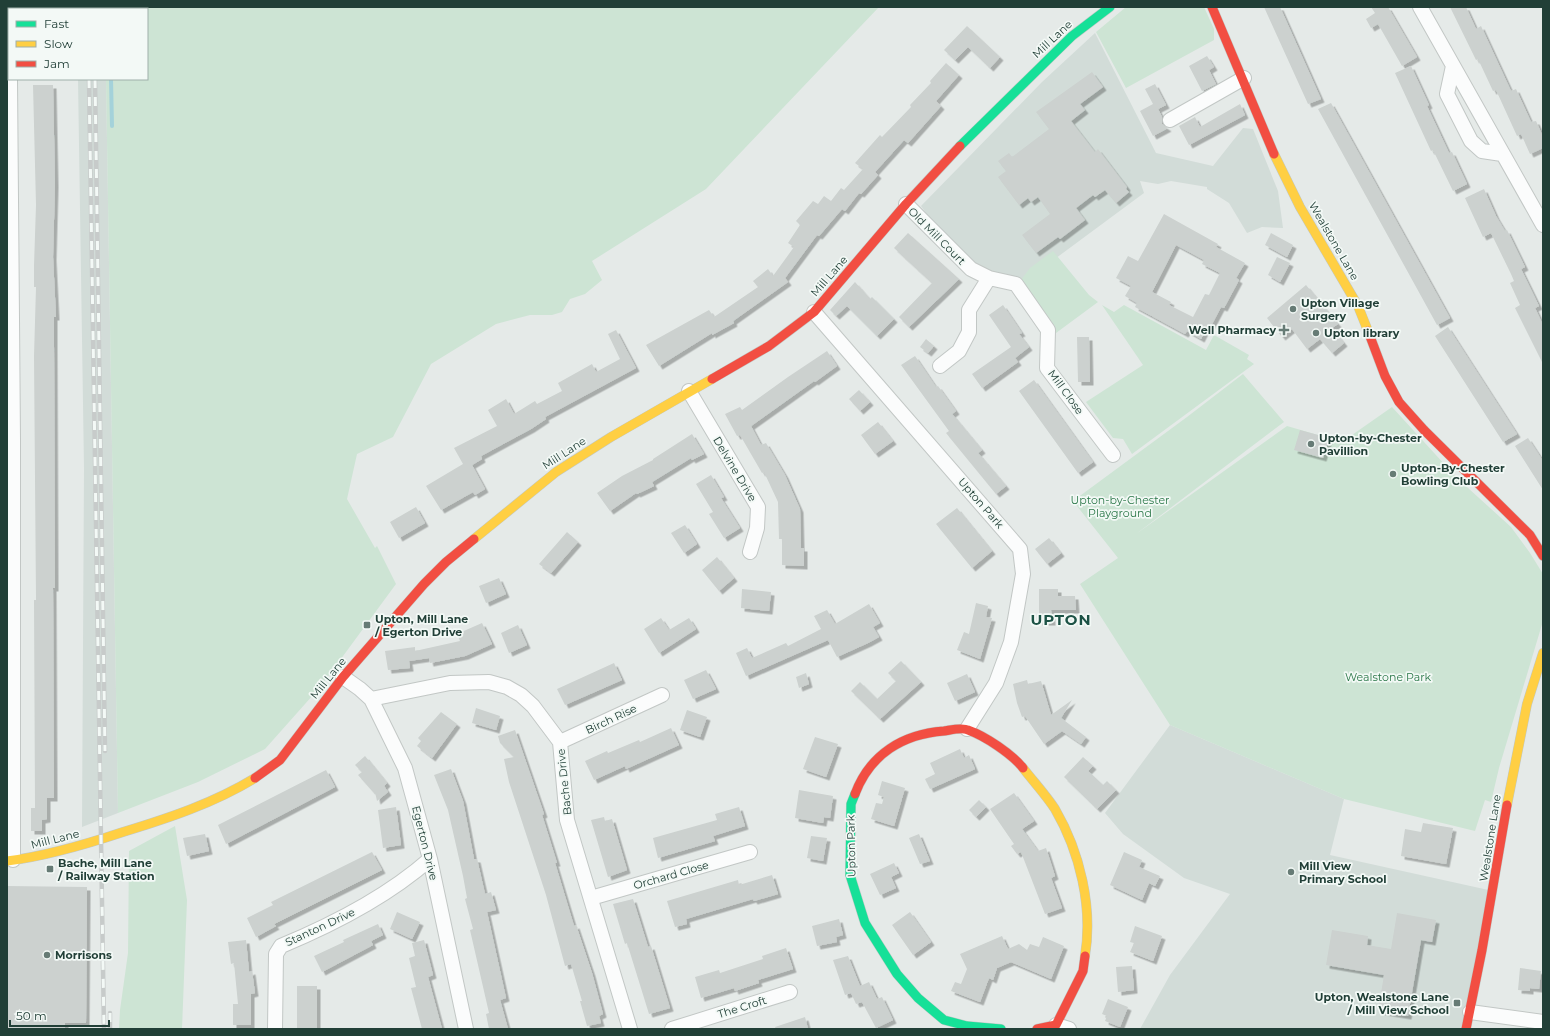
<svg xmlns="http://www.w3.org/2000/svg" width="1550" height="1036" font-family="Montserrat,sans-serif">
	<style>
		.built { fill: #d2dcd8 }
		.green { fill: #cde4d4 }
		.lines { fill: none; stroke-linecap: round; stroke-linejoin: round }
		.stream { stroke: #a4d2da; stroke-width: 4 }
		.building { fill: #ccd1cf; fill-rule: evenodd; filter: url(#shadow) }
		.street-casing { stroke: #c2c7c5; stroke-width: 16 }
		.fast-casing { stroke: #c0c8c5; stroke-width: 10 }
		.slow-casing { stroke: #c0c8c5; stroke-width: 10 }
		.jam-casing { stroke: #c0c8c5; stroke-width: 10 }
		.street { stroke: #fbfcfc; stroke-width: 14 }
		.fast { stroke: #16e098; stroke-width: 9 }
		.slow { stroke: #ffcf43; stroke-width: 9 }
		.jam { stroke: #f24e42; stroke-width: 9 }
		.rail-casing { stroke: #c7cbca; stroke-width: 4.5 }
		.rail { stroke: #f3f9f6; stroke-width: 3; stroke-dasharray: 9; stroke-linecap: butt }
		.poi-dot { fill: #667b75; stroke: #f3f9f6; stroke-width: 1.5 }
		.labels { text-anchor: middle; stroke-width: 3.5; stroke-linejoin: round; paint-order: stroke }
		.street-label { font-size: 11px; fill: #213f37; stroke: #f3f9f6 }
		.poi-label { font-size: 11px; font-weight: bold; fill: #213f37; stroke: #f3f9f6; text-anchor: start }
		.park-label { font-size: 11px; fill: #2a7748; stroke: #f3f9f6 }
		.district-label { font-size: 15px; font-weight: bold; letter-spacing: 1px; fill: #1c5245; stroke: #f3f9f6 }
	</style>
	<defs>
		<filter id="shadow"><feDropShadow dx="3.5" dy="3.5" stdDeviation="0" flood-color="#0004"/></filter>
	</defs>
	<rect width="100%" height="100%" fill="#e5eae8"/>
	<path class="built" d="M1095 33 1156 153 1213 166 1243 128 1253 129 1278 191 1283 228 1262 227 1247 233 1229 203 1207 189V187L1171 181 1158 184 1140 181 1144 193 1021 284 977 267 938 230 921 206 1042 82Z
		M78 79H106L118 813 82 827 84 468Z
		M1170 725 1344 799 1330 855 1493 891 1466 1029H1140L1170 975 1230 894 1184 878 1123 834 1105 813Z"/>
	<path class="green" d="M105 7H879L706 189 592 261 602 280 585 294 570 299 562 312 552 315H530L496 324 431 364 393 437 357 454 347 499 375 548 377 546 396 584 321 686 265 749 198 782 118 813 106 79H147V9H105Z
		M1126 7H1204L1214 29V40L1126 88 1096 32Z
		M1053 251 1089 295 1098 302 1056 333 1054 325 1021 280 1030 268Z
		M1102 305 1114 312 1124 305 1206 350 1214 335 1249 355 1247 359 1254 364 1132 454 1123 439 1113 438 1086 402 1143 365Z
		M1243 374 1284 422 1136 534 1287 426 1342 442 1392 407 1457 478 1511 527 1530 553 1543 574V621L1499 768 1491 802 1485 800 1475 831 1344 799 1170 725 1080 584 1118 558 1073 501 1187 417Z
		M175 826 187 900 182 1029H119L120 1010 128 953 129 851Z"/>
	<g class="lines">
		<path class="stream" d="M108 7V9
			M111 79 112 126"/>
	</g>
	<path class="building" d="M1264 7H1280L1321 99 1308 104Z
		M1371 7H1388L1417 57 1402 66 1378 24 1371 28 1366 19 1375 13Z
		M1450 7H1466L1476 29 1481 26 1511 91 1516 89 1531 122 1536 121 1543 137V148L1530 154 1521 134 1517 136 1496 90 1493 91 1478 59 1476 60Z
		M967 26 1000 57 990 68 968 47 955 60 944 50Z
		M1207 56 1214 67 1209 70 1216 84 1202 91 1189 66Z
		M946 63 959 75 936 101 941 106 908 143 904 140 875 172 878 175 861 194 859 193 845 211 842 209 819 236 817 235 785 278 788 282 733 321 734 323 712 335V333L659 366 646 345 709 310 714 317 758 287 753 281 768 269 773 276 794 247 788 243 800 225 796 221 813 201 818 204 824 196 831 201 841 188 844 190 863 169 855 163 880 135 882 137 911 107 910 105 931 83 930 81Z
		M1411 66 1429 105 1427 106 1449 153 1452 152 1467 184 1453 191 1433 150 1431 151 1395 73Z
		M1092 72 1103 87 1080 104 1085 110 1071 121 1095 152 1098 149 1127 187 1126 189 1129 192 1116 203 1105 190 1095 197 1093 195 1076 208 1085 220 1060 239 1058 237 1036 253 1022 235 1050 214 1038 197 1031 202 1028 198 1019 205 998 177 1006 171 998 161 1009 153 1012 157 1049 129 1036 112Z
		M1155 84 1166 105 1158 109 1162 117V124L1168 128 1153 136 1140 111 1153 104 1145 89Z
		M33 85H53L55 184 53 257 56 317H54V346L55 588H53L54 798H47V819L42 820V831H31V808H35L34 600H36L34 356 36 287H34V266L36 205Z
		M1331 103 1450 318 1437 325 1318 109Z
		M1240 104 1245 115 1189 145 1179 126 1195 117 1200 127Z
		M1484 189 1496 216 1505 231 1507 230 1525 267 1521 269 1539 306 1535 308 1543 325V364L1515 308 1520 305 1510 283 1514 281 1511 274 1491 233 1483 237 1465 198Z
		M1164 214 1218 244 1216 247 1245 263 1236 278 1239 280 1224 308 1221 307 1210 328 1207 327 1201 339 1187 331 1185 334 1135 307 1137 303 1125 296 1131 286 1116 278 1128 256 1138 261ZM1176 245 1204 260 1202 264 1220 273 1209 295 1205 294 1193 317 1169 305 1171 302 1152 292Z
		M908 233 959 279 909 327 899 317 932 283 894 248Z
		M1271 233 1293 245 1287 257 1265 245Z
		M1277 257 1290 263 1280 282 1268 275Z
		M855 282 870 299 872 297 894 319 877 336 847 306 836 316 830 310Z
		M1306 285 1338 324 1332 328 1344 343 1332 353 1320 339 1307 349 1292 329 1282 337 1267 318Z
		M1003 305 1022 333 1019 334 1029 347 1015 358 1018 362 982 388 972 374 1011 347 989 315Z
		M1448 327 1517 434 1503 442 1435 336Z
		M616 330 636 368 545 417 546 419 531 429 481 456 482 459 472 465 485 489 475 495 473 492 441 510 426 486 463 464 454 448 497 426 488 410 506 399 514 414 535 401 537 404 562 391 558 383 592 364 596 372 620 359 608 334Z
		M1077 337H1089L1090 382H1078Z
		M926 339 934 346 928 353 920 347Z
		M827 351 837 366 815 382 814 381 751 426 761 445 766 443 785 475 800 509 801 548H804V566L782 565V539H779L778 502 764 472 762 473 740 435 737 436 725 414 740 407 742 410 788 377Z
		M915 356 936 387 938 386 956 411 952 414 982 450 978 453 1006 486 996 494 946 433 949 431 901 365Z
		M1034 380 1093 462 1078 473 1019 391Z
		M859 390 870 402 860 411 849 399Z
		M878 422 893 441 875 454 861 435Z
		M1300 430 1329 438 1323 458 1294 450Z
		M692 434 704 454 692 460 691 458 652 482 654 486 637 494 636 493 610 511 597 493 622 476 653 460V459Z
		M1528 438 1543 461V490L1515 446Z
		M711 475 724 497 721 498 740 528 724 538 709 514 713 512 696 484Z
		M416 507 425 523 399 538 390 522Z
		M957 508 992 551 972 568 936 524Z
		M685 525 697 544 684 553 671 533Z
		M567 532 578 542 551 573 539 564Z
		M1049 538 1061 553 1047 564 1035 549Z
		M717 557 734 578 719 591 702 570Z
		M499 578 506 594 486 603 479 586Z
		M742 589 771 592 769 611 741 608Z
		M1039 589H1058V596H1075L1076 610H1051L1052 622H1039Z
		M976 603 988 606 986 617 992 618 980 659 957 650 964 632 969 634Z
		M869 604 880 623 873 627 879 637 868 643 837 657 828 640 746 676 736 653 747 648 752 658 786 643 788 646 821 629 814 616 827 610 835 624Z
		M661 618 669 630 689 618 696 629 659 653 644 629Z
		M482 623 492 644 465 656 430 663 429 658 409 661 410 668 388 670 385 651 415 647V651L460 641 457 634Z
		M518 625 527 645 509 653 501 633Z
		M901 661 921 682 880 719 851 691 860 682 877 699 896 681 888 673Z
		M614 663 622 680 565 705 557 689Z
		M706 670 716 689 693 699 684 680Z
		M806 673 809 684 799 688 796 677Z
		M967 674 975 692 955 701 947 683Z
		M1027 680 1028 684 1041 681 1051 715 1072 700 1061 718 1086 737 1081 744 1062 731 1044 744 1025 716 1022 717 1017 703 1013 684Z
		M476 708 500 716 496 730 472 723Z
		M687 710 707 717 700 737 680 730Z
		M441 712 457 724 432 758 417 746 421 741 418 738Z
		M671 728 679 745 626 769 625 766 594 780 585 761 607 751 608 753 639 740 640 742Z
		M515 730 544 814 542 815 557 863H555L574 926 576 925 592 973 603 1014 599 1016 601 1023 587 1026 580 1001H582L571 964 565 966 546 895 509 782 504 759 514 757 500 743 498 736Z
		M815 737 838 744 826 777 803 769Z
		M960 749 964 758 969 755 975 769 930 789 925 779 935 774 930 763Z
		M365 756 387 783 384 786 388 792 377 801 375 792 374 793 358 775 362 772 355 765Z
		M1083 757 1093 766 1088 771 1103 785 1107 781 1116 790 1097 809 1064 777Z
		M451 769 463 801 474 859H477L485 894 491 892 496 910 487 912 506 998 500 1000 508 1029H489L486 1014 489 1013 470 930 473 929 465 899 467 898 463 876 448 810 434 775Z
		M326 770 335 787 226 844 218 825Z
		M882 781 905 788 894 826 871 819 876 803 882 804 884 797 878 795Z
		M799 790 833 796 830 818 824 817 823 823 795 818Z
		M1014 793 1034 821 1022 829 1038 851 1046 848 1055 876 1051 878 1062 908 1045 914 1021 852 1017 854 1011 846 1014 844 990 809Z
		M979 800 986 807 976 817 969 810Z
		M396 807 401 845 383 848 378 810Z
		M739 807 745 826 713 836 715 841 658 858 653 838 717 820 715 814Z
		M604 817 605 821 612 819 627 870 608 877 591 820Z
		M1423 823 1453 828 1446 864 1401 856 1405 829 1421 832Z
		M205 834 209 851 187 856 183 838Z
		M919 834 930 861 920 864 909 838Z
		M811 836 827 838 823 861 807 858Z
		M372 852 382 870 274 924 276 926 256 937 247 918 273 905 271 902Z
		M1124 852 1142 860 1139 867 1160 876 1155 886 1149 883 1142 900 1110 885Z
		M894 863 899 873 891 877 896 888 880 895 870 874Z
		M772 875 778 894 754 901 753 899 686 919 687 924 675 927 667 901 738 880 739 885Z
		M7 886 87 887 86 1023H65V1029H7Z
		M633 899 648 947 651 946 670 1008 649 1014 627 943 625 944 613 904Z
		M397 912 420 922 412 939 390 929Z
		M910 912 931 942 913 955 892 925Z
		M1397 913 1436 920 1432 942 1421 940 1408 1016 1378 1011 1384 975 1326 965 1332 930 1368 936 1367 945 1391 949Z
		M839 919 843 935 836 937 837 942 817 946 812 926Z
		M378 924 383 935 371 941 373 945 322 972 314 956 344 942 343 940Z
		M1135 926 1162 936 1153 961 1130 952 1134 943 1130 942Z
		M1002 936 1008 949 1019 944 1027 950 1030 944 1039 947 1043 937 1064 946 1051 979 1011 962 997 968 993 980 989 978 980 1002 951 991 955 982 961 984 967 969 960 954Z
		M246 940 249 972 252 971 255 993 251 994V1025H233V1004H238L234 963 231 964 228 942Z
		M424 940 433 975 428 977 442 1029H422L411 988 416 987 409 958 415 956 412 943Z
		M786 948 793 969 758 980 759 983 735 991 734 988 701 998 695 977 719 970 720 973 763 959 762 956Z
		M848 956 860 986 869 982 877 999 882 997 893 1020 876 1028 862 1002 856 1004 851 993 845 995 833 960Z
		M1132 966 1134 990 1118 992 1116 967Z
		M1520 968 1541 971 1539 989 1530 988V991L1518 990Z
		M297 986H317V1029H297Z
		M1108 999 1128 1007 1120 1027 1105 1021 1107 1016 1102 1014Z
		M805 1017 808 1029H776L775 1027Z"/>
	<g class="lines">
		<defs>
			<path id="street" d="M9 7V10
				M1420 7 1543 225
				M1453 66 1447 94 1471 141 1482 151 1502 154
				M10 79 13 439V860
				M1170 120 1244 78
				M906 204 971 269 989 278 1016 284 1048 330 1047 368 1113 455
				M814 312 1020 549 1023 574 1011 642 996 683 967 729
				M940 366 959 351 969 332V310L989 278
				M689 391 758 507 757 528 750 552
				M343 677 360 689 371 699 405 768 430 859 466 1029
				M371 699 450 683 489 682 507 687 521 695 533 706 560 742 567 820 630 1029
				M560 742 662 695
				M591 898 750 852
				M1470 1012 1543 1022
				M1056 1025 1069 1029
				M275 1029 276 954 281 946C334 924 387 897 430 859
				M672 1029 790 992"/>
			<path id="fast" d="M960 146 1072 36 1110 7
				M855 794 851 804 850 875 865 923 897 974 918 998 944 1020 967 1026 1001 1029"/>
			<path id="slow" d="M1274 154 1300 207 1358 306 1368 331
				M474 539 556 472 611 437 712 379
				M1023 768C1033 781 1046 795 1055 809 1080 852 1093 907 1085 956
				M1507 805 1527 704 1543 653
				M7 861C47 856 84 845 123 832 169 818 214 803 255 778"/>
			<path id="jam" d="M1212 7 1274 154
				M1368 331 1385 376 1399 402 1424 430 1530 535 1543 556
				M712 379 769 346 814 312 906 204 960 146
				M255 778 280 760 343 677 424 584 446 562 474 539
				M855 794C870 754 903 734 944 731 951 730 962 727 968 730 985 736 1012 754 1023 768
				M1037 1029 1056 1025 1083 971 1085 956
				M1466 1029 1482 950 1507 805"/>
		</defs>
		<use href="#street" class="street-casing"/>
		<use href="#fast" class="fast-casing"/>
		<use href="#slow" class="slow-casing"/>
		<use href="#jam" class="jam-casing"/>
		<use href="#street" class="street"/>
		<use href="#fast" class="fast"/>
		<use href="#slow" class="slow"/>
		<use href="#jam" class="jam"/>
		<defs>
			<path id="rail" d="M87 7 88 9
				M94 7V9
				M89 79 104 1029
				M95 79 105 751
				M110 1013V1029"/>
		</defs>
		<use href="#rail" class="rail-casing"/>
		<use href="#rail" class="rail"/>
	</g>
	<g class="poi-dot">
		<circle cx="1293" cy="309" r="4"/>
		<path d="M1282 324h4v4h4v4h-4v4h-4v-4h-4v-4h4z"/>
		<circle cx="1316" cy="333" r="4"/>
		<circle cx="1311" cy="444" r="4"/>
		<circle cx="1393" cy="474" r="4"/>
		<rect x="363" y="621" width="8" height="8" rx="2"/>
		<rect x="46" y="865" width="8" height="8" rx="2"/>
		<circle cx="1291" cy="872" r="4"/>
		<circle cx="47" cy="955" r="4"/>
		<rect x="1453" y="999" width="8" height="8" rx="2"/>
	</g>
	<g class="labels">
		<g class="street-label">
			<text transform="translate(1052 39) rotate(-43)" y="4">Mill Lane</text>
			<text transform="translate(937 236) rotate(45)" y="4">Old Mill Court</text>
			<text transform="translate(1334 241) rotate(60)" y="4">Wealstone Lane</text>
			<text transform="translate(829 276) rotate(-49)" y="4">Mill Lane</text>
			<text transform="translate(1066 392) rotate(54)" y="4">Mill Close</text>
			<text transform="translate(564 453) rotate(-33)" y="4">Mill Lane</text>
			<text transform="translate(735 469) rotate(59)" y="4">Delvine Drive</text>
			<text transform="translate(981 503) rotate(49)" y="4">Upton Park</text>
			<text transform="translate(328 678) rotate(-51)" y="4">Mill Lane</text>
			<text transform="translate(611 719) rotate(-25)" y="4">Birch Rise</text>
			<text transform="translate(564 782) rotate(-96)" y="4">Bache Drive</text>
			<text transform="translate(1490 838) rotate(-81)" y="4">Wealstone Lane</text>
			<text transform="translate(55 839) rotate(-14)" y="4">Mill Lane</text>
			<text transform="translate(425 843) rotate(76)" y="4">Egerton Drive</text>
			<text transform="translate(851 846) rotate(-91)" y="4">Upton Park</text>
			<text transform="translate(671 875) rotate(-16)" y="4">Orchard Close</text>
			<text transform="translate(320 927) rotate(-25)" y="4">Stanton Drive</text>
			<text transform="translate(742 1007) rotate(-17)" y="4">The Croft</text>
		</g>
		<g class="poi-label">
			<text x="1301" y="307">Upton Village<tspan x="1301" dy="13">Surgery</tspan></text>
			<text x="1276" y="334" text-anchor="end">Well Pharmacy</text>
			<text x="1324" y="337">Upton library</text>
			<text x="1319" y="442">Upton-by-Chester<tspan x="1319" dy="13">Pavillion</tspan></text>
			<text x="1401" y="472">Upton-By-Chester<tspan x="1401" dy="13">Bowling Club</tspan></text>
			<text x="375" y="623">Upton, Mill Lane<tspan x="375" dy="13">/ Egerton Drive</tspan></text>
			<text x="58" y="867">Bache, Mill Lane<tspan x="58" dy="13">/ Railway Station</tspan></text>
			<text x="1299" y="870">Mill View<tspan x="1299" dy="13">Primary School</tspan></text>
			<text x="55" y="959">Morrisons</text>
			<text x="1449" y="1001" text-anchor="end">Upton, Wealstone Lane<tspan x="1449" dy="13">/ Mill View School</tspan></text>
		</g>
		<g class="park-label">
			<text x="1120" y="504">Upton-by-Chester<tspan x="1120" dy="13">Playground</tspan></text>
			<text x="1388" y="681">Wealstone Park</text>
		</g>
		<g class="district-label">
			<text x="1061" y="625">UPTON</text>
		</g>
	</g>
	<rect width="1550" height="1036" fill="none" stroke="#213f37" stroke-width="16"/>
	<rect x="8" y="8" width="140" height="72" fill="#f3f9f6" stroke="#9fafaa"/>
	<rect x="16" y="21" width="20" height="6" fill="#16e098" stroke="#9fafaa"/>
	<text x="44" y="28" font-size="12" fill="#213f37">Fast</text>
	<rect x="16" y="41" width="20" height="6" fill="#ffcf43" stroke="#9fafaa"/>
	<text x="44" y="48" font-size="12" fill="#213f37">Slow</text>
	<rect x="16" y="61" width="20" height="6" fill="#f24e42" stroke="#9fafaa"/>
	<text x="44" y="68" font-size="12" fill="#213f37">Jam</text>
	<path d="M10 1020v6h99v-6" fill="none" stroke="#213f37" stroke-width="2"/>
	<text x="16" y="1020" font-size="12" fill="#213f37" stroke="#f3f9f6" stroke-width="3" paint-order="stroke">50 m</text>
</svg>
